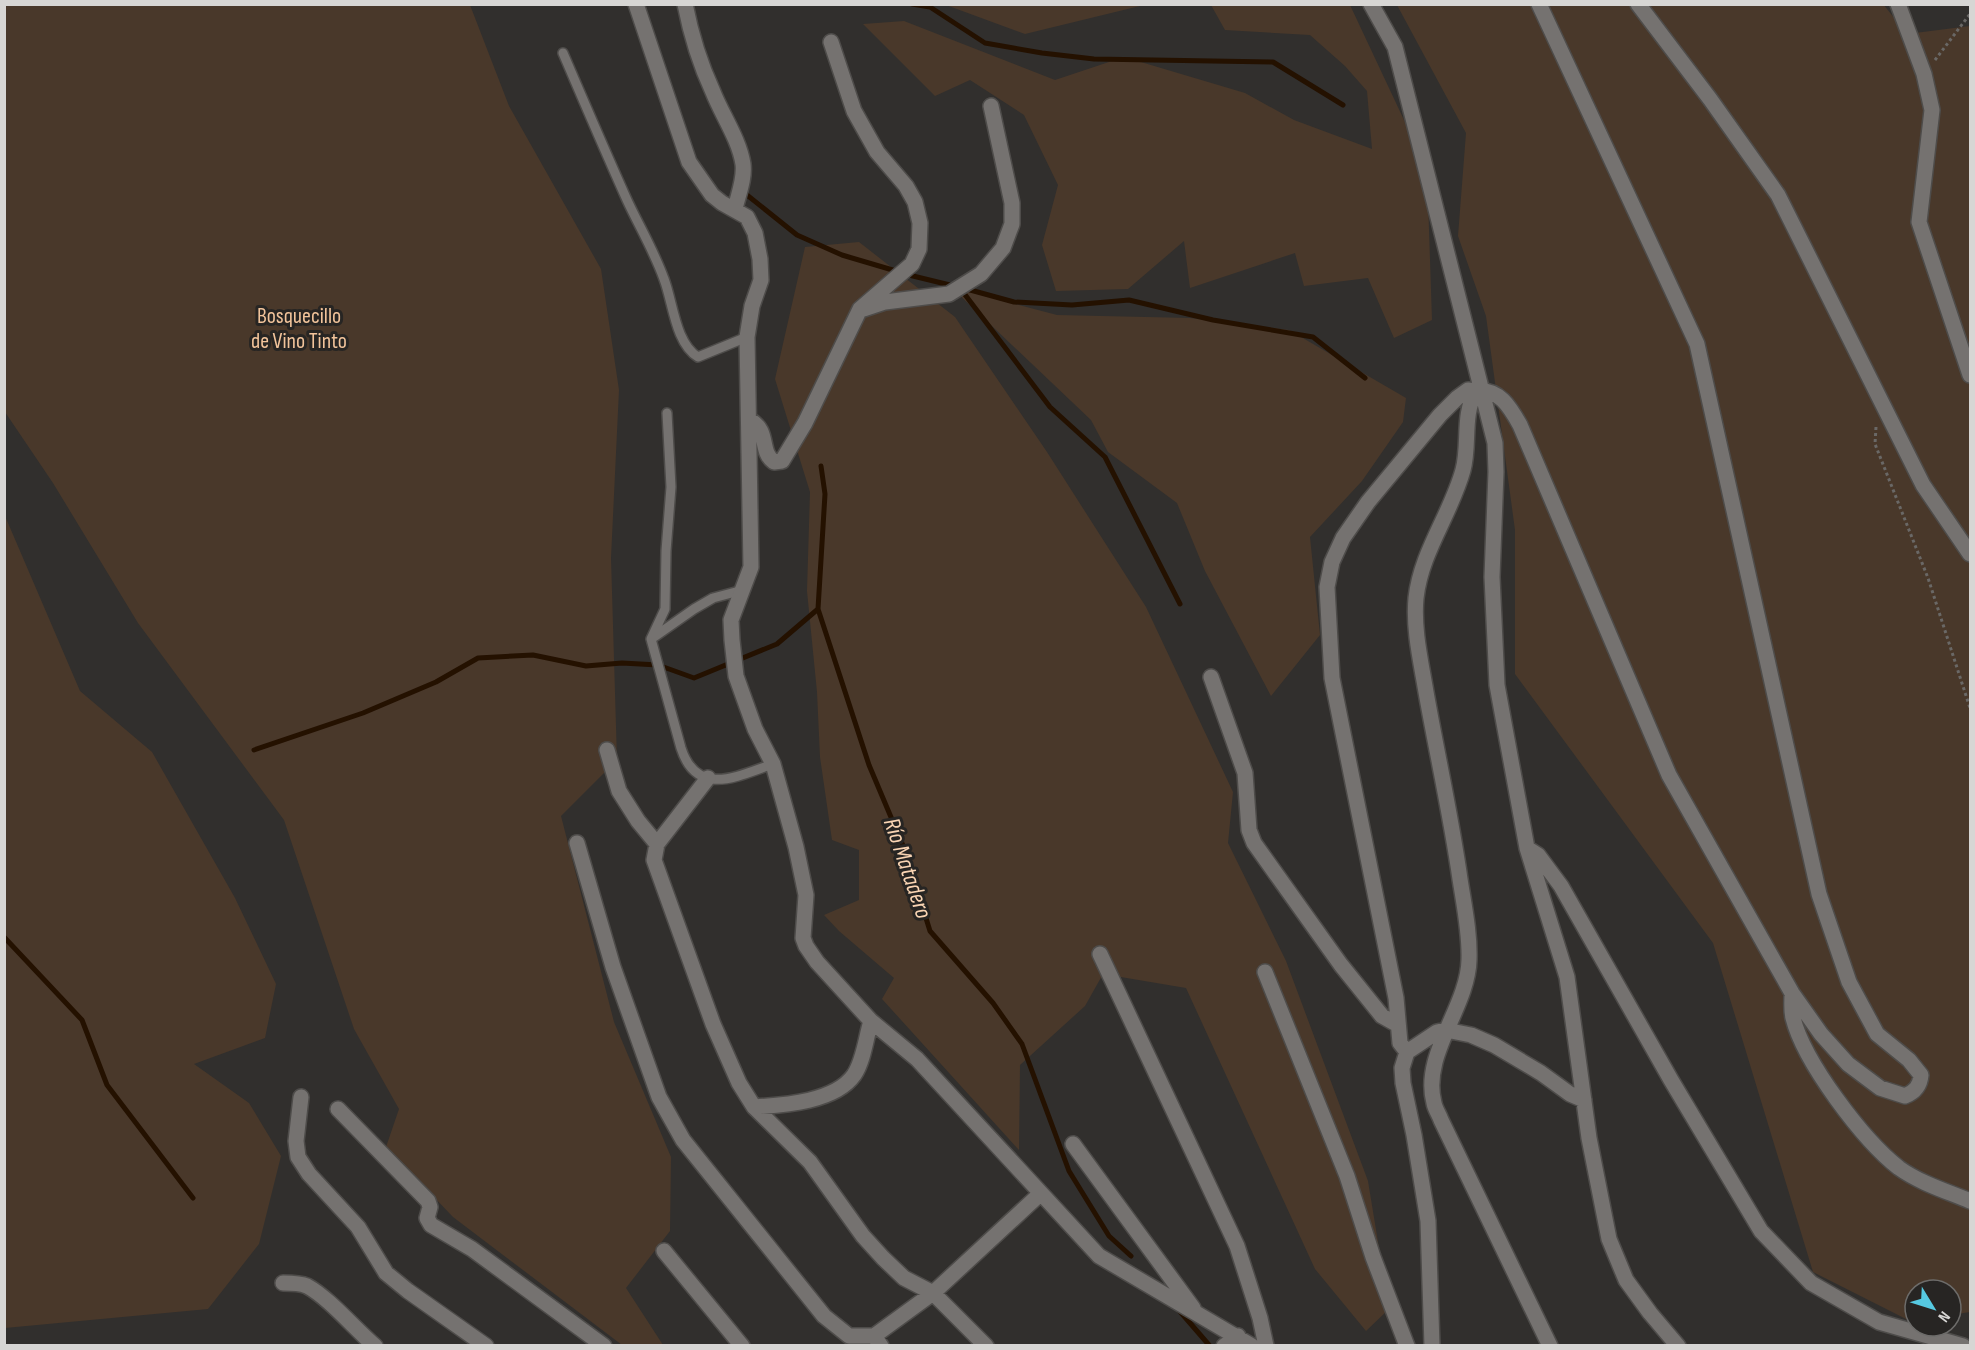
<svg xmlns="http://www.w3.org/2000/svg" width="1975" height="1350" font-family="'Sofia Sans Condensed',sans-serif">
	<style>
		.green { fill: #49382a }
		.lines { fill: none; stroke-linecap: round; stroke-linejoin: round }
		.stream { stroke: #241100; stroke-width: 5 }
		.service-casing { stroke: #4e4c4a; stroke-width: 12 }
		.minor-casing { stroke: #4e4c4a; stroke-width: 18 }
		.path { stroke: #6a6866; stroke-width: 3; stroke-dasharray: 3 3; stroke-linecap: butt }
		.service { stroke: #757270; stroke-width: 9 }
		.minor { stroke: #757270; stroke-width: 15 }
		.labels { text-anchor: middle; stroke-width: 6; stroke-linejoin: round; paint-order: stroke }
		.park-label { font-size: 22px; fill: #f2c49b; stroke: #272523 }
		.water-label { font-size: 24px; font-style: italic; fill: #f9d4b3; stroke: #272523 }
	</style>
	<rect width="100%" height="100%" fill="#312f2d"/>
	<path class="green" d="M1883 4 1907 34 1970 26V1312L1951 1315V1290H1915V1320L1910 1321 1813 1272 1713 943 1515 674V530L1486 316 1458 236 1466 133 1397 5Z
		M4 5H470L509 106 601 269 619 390 611 558 617 760 561 816 614 1022 671 1157 670 1231 626 1288 663 1345H622L453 1217 386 1147 399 1109 354 1029 284 820 138 623 53 483 5 412Z
		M946 5H1144L1025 34Z
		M1211 5H1350L1427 169 1432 320 1394 338 1368 278 1304 286 1295 253 1190 288 1184 241 1128 289 1056 291 1042 245 1058 185 1024 115 970 80 935 96 863 24 904 21 1055 80 1124 57 1245 93 1294 120 1372 149 1367 91 1345 66 1310 35 1225 30Z
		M859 242 955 317 1047 452 1146 607 1233 792 1228 843 1286 961 1368 1181 1389 1309 1366 1331 1315 1269 1186 988 1103 974 1085 1006 1020 1065 1019 1150 882 999 894 978 839 931 824 915 859 900V850L832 840 820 757 817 692 807 591 810 492 775 379 805 247Z
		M951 287 1057 315 1190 318 1289 330 1406 398 1403 422 1362 481 1310 537 1320 635 1271 696 1205 571 1177 503 1108 452 1091 420Z
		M5 516 80 691 152 752 235 898 276 984 265 1038 194 1064 249 1103 281 1156 259 1244 208 1309 5 1328Z"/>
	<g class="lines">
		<path class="stream" d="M912 4 930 7 985 43 1042 53 1094 59 1273 62 1343 105
			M742 191 797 235 842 255 913 276 954 286
			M960 288 1050 407 1105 457 1180 604
			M963 288 1014 302 1072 305 1129 300 1213 320 1313 337 1365 378
			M821 466 825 494 818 609 869 765 904 848 930 931 993 1003 1022 1044 1069 1171 1109 1236 1131 1256
			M254 750 363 713 436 682 478 658 533 655 586 666 622 663 658 665 694 678 777 644 818 609
			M4 937 82 1020 107 1085 193 1198
			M1177 1308 1209 1345"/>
		<defs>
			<path id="service" d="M563 53C584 102 605 151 627 200 639 226 654 251 664 279 673 302 675 343 698 357L747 337
				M667 413 671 487 666 551 665 609 651 639 681 748C697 798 738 776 773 764
				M654 637 694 609 713 598 743 590"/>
			<path id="minor" d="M636 4 689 162 712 195 722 203 747 217 755 233 760 259 761 280 752 306 747 337 751 567 731 620 732 640 736 676 755 729 773 764 796 847 806 895 803 938 806 946 817 962 871 1021 917 1059 1099 1256 1252 1346
				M685 4C691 35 700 64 713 92 722 115 739 139 743 164 745 179 738 195 735 209
				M1371 4 1395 47 1495 443 1496 472 1492 577 1497 685 1527 848 1567 977 1589 1138 1609 1239 1626 1280 1650 1313 1678 1346
				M1539 4 1697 344 1819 894 1849 982 1877 1034 1909 1060 1921 1075C1920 1086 1915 1092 1905 1096L1880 1088 1848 1064 1821 1034 1792 993 1669 775 1520 425C1510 407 1499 388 1476 391 1462 415 1470 444 1463 470 1451 514 1421 552 1416 598 1413 629 1421 662 1426 692 1437 754 1451 816 1460 879 1464 905 1470 933 1469 960 1468 1007 1421 1055 1434 1103 1435 1109 1439 1114 1441 1120L1550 1346
				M1638 4 1710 99 1778 195 1923 485 1970 554
				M1898 4 1924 74 1932 110 1919 222 1970 375
				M864 309 885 302 949 294 981 274 1003 248 1012 224V203L991 106
				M750 420C770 431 759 451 774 462L782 461 805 423 860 309 912 264 919 249 920 223 915 202 906 186 877 152 854 111 831 42
				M1211 677 1245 773 1249 830 1254 843 1341 965 1382 1016 1398 1025
				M607 750 619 791 638 821 657 844
				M708 778 657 844 654 860 713 1024 739 1083 754 1107 810 1162 863 1236 883 1258 904 1278 933 1293 986 1346
				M577 843 613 967 659 1097 683 1140 824 1316 849 1336H874L881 1346
				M1527 848 1538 855 1561 886 1671 1080 1761 1231 1811 1283 1879 1322 1963 1346
				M1100 954 1237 1246 1260 1318 1266 1346
				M1265 972 1347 1176 1373 1257 1407 1346
				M1792 994C1792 1002 1791 1010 1793 1018 1804 1062 1863 1140 1899 1168 1920 1183 1946 1191 1970 1201
				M1407 1052 1400 1043 1396 998 1332 678 1327 587 1332 562 1343 538 1368 502 1440 415 1457 398 1468 390 1476 391
				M301 1097 296 1141 298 1157 309 1174 358 1227 386 1273 408 1291 486 1346
				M754 1107C784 1105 835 1102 854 1075 864 1060 866 1037 871 1021
				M338 1109 428 1201 430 1207 427 1218 431 1225 472 1249 604 1346
				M1073 1144 1193 1308
				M664 1251 742 1346
				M283 1283C290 1283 300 1283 307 1286 329 1298 354 1328 375 1346
				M874 1336 933 1293 1040 1194
				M1224 1346 1238 1336
				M1432 1346 1428 1221 1414 1135 1403 1083 1402 1068 1407 1052 1437 1032 1446 1030 1471 1035 1494 1045 1541 1073 1570 1094 1584 1100"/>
		</defs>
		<use href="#service" class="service-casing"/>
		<use href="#minor" class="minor-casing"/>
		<path class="path" d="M1935 60 1970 14
			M1876 427 1875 444 1928 578 1970 708"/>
		<use href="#service" class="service"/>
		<use href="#minor" class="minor"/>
	</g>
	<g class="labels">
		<g class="park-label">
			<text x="299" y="323">Bosquecillo<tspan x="299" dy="25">de Vino Tinto</tspan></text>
		</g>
		<g class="water-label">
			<text transform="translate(908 868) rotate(71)" y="8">Río Matadero</text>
		</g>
	</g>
	<rect width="1975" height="1350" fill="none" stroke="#d7d6d4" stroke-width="12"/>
	<g transform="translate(1933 1308) rotate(128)"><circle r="28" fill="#272523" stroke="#6d6c6a" stroke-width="1.5"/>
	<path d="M0-4.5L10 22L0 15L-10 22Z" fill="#56c9e1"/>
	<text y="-9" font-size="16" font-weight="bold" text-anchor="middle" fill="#d7d6d4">N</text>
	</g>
</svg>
